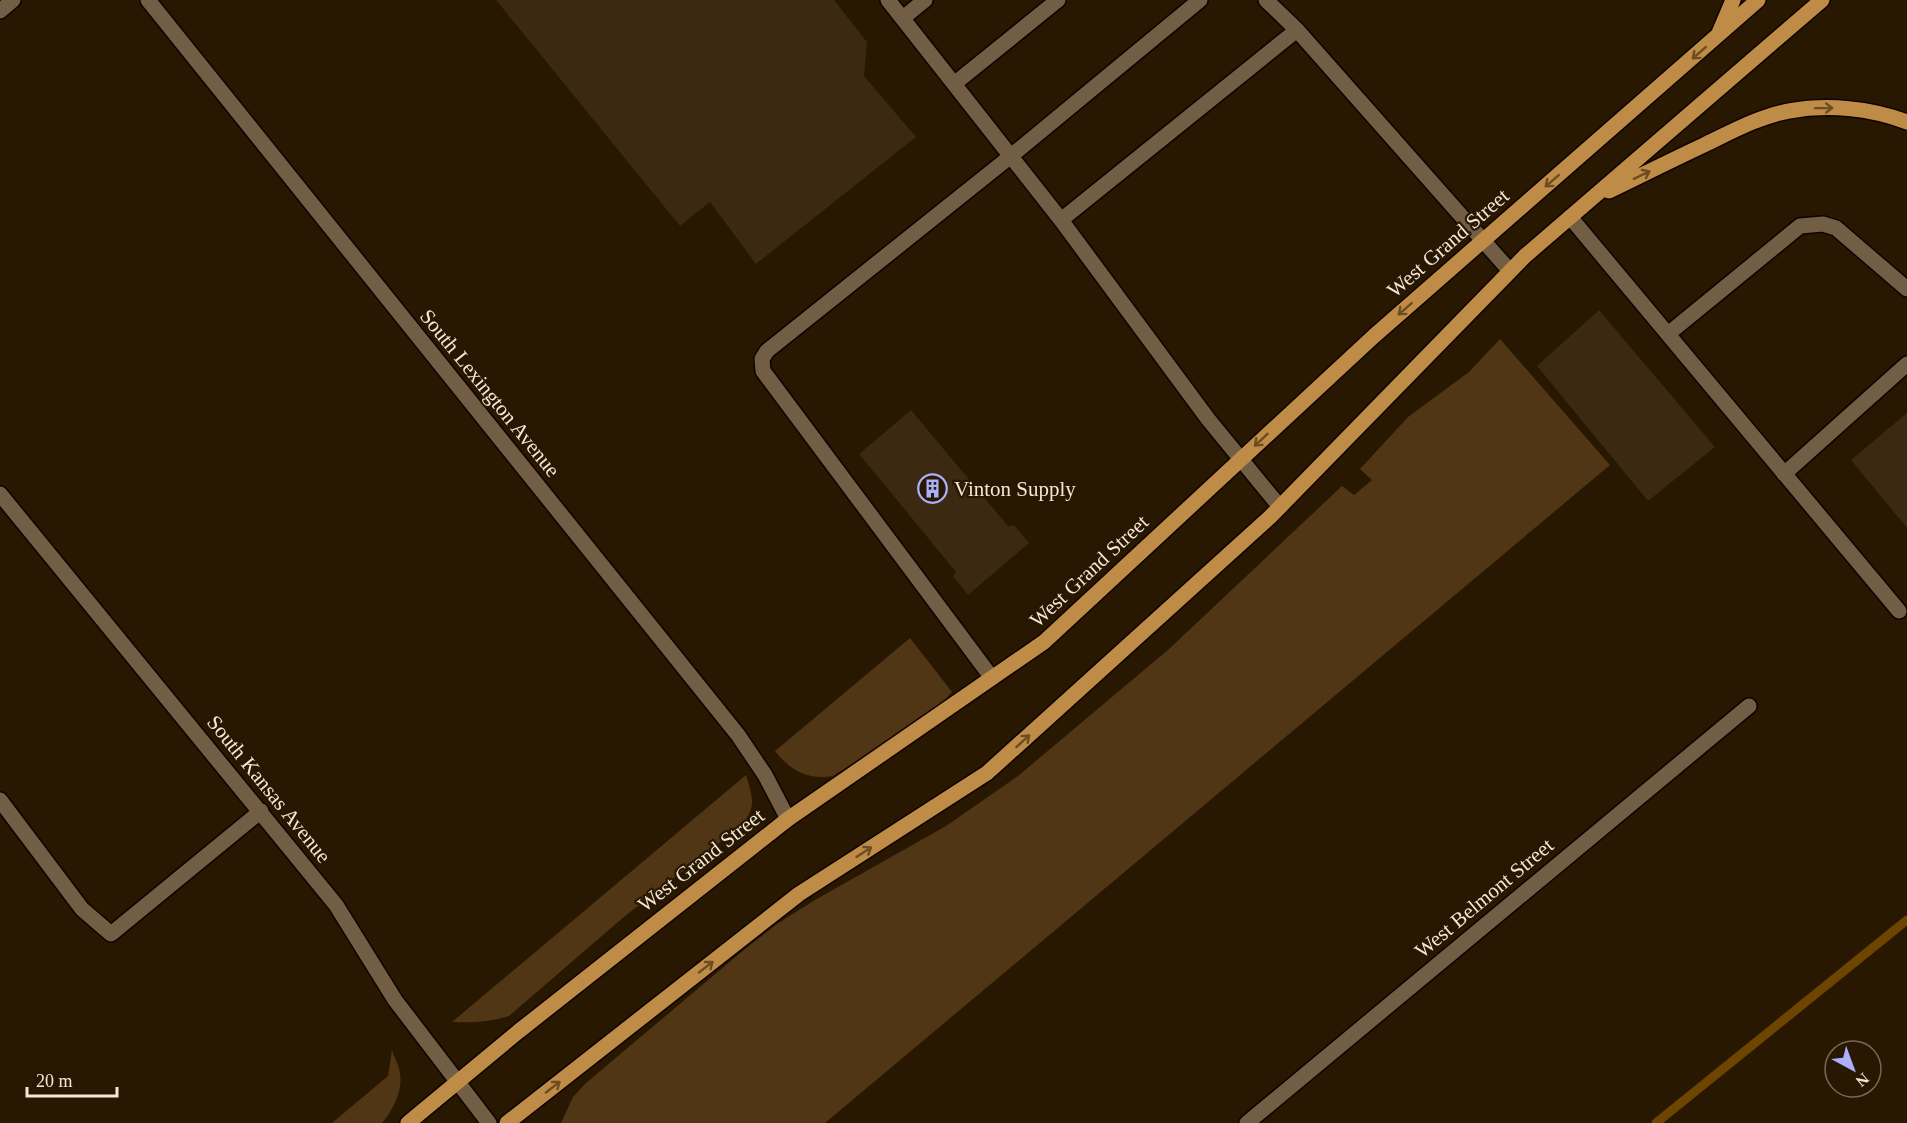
<svg xmlns="http://www.w3.org/2000/svg" width="1907" height="1123" font-family="'Times New Roman',serif">
	<style>
		.green { fill: #503614 }
		.lines { fill: none; stroke-linecap: round; stroke-linejoin: round }
		.stream { stroke: #6d4500; stroke-width: 9 }
		.building { fill: #3b2911 }
		.minor-casing { stroke: #100300; stroke-width: 18 }
		.major-casing { stroke: #100300; stroke-width: 18 }
		.minor { stroke: #725e45; stroke-width: 15 }
		.major { stroke: #be8c47; stroke-width: 15 }
		.oneway { stroke: #6c4c20 }
		.labels { text-anchor: middle; stroke-width: 4.5; stroke-linejoin: round; paint-order: stroke }
		.street-label { font-size: 21px; fill: #f3e7d9; stroke: #281701 }
		.poi-label { font-size: 21px; fill: #f3e7d9; stroke: #281701; text-anchor: start }
	</style>
	<rect width="100%" height="100%" fill="#281701"/>
	<path class="green" d="M1500 339 1610 465 825 1123H561L573 1097 586 1083 745 949 777 924 815 900 946 826 1018 776 1169 649 1342 486 1354 495 1372 480 1360 469 1408 417 1469 372Z
		M910 638 952 692 931 714 833 776C807 780 791 771 775 751Z
		M746 775C754 801 757 810 736 830L625 916 509 1016C490 1022 472 1023 452 1022Z
		M392 1050C394 1057 399 1065 400 1073 403 1091 393 1110 382 1123H332L388 1076Z"/>
	<g class="lines">
		<path class="stream" d="M1656 1123 1907 920"/>
	</g>
	<path class="building" d="M496 0H834L867 42 864 76 916 137 756 264 710 202 680 226Z
		M1599 310 1715 447 1648 501 1537 366Z
		M911 410 1008 526 1014 525 1029 543 968 595 953 576 956 572 859 454Z
		M1907 413V528L1851 460Z"/>
	<g class="lines">
		<defs>
			<path id="minor" d="M148 0 738 735 765 775 788 819
				M888 0 1061 220 1208 419 1280 507
				M1266 0 1297 30 1510 271
				M0 11 13 0
				M903 18 925 0
				M954 84 1058 0
				M1570 217 1899 611
				M1061 220 1297 30
				M1668 334 1800 226 1823 224 1836 228 1907 289
				M1784 474 1907 364
				M0 494 336 905 395 1000 489 1123
				M992 678 763 371 762 359 767 351 1011 156 1200 0
				M0 800 82 909 111 934 261 811
				M1247 1123 1749 706"/>
			<path id="major" d="M1719 33 1733 0
				M1609 191C1640 176 1672 160 1704 145 1731 132 1760 116 1789 111 1828 104 1870 108 1907 122
				M408 1123 519 1031 788 819 1044 642 1374 336 1758 0
				M507 1123 799 894 987 773 1270 517 1525 256 1822 0"/>
		</defs>
		<use href="#minor" class="minor-casing"/>
		<use href="#major" class="major-casing"/>
		<use href="#minor" class="minor"/>
		<use href="#major" class="major"/>
	</g>
	<defs><path id="oneway-shaft" d="M-6 0H5M1.5-3L5.5 0L1.5 3" fill="none" stroke-width="1.6" stroke-linecap="round" stroke-linejoin="round" transform="scale(1.5)"/></defs>
	<g class="oneway">
		<use href="#oneway-shaft" transform="translate(1699 53) rotate(139)"/>
		<use href="#oneway-shaft" transform="translate(1824 108) rotate(-1)"/>
		<use href="#oneway-shaft" transform="translate(1642 175) rotate(-26)"/>
		<use href="#oneway-shaft" transform="translate(1552 181) rotate(139)"/>
		<use href="#oneway-shaft" transform="translate(1405 309) rotate(139)"/>
		<use href="#oneway-shaft" transform="translate(1261 440) rotate(137)"/>
		<use href="#oneway-shaft" transform="translate(1023 741) rotate(-42)"/>
		<use href="#oneway-shaft" transform="translate(864 852) rotate(-33)"/>
		<use href="#oneway-shaft" transform="translate(706 967) rotate(-38)"/>
		<use href="#oneway-shaft" transform="translate(553 1087) rotate(-38)"/>
	</g>
	<defs>
		<symbol id="building-ring" viewBox="-11 -11 22 22"><circle r="9.5" fill="#281701" stroke="#acaffb" stroke-width="1.5"/><path d="M-4-6H4V6H1V3H-1V6H-4ZM-2.5-4.3h1.7v1.8h-1.7ZM.8-4.3h1.7v1.8H.8ZM-2.5-1h1.7V.8h-1.7ZM.8-1h1.7V.8H.8Z" fill="#acaffb"/></symbol>
	</defs>
	<g fill-rule="evenodd">
		<use href="#building-ring" x="916" y="472" width="33" height="33"/>
	</g>
	<g class="labels">
		<g class="street-label">
			<text transform="translate(1448 243) rotate(-41)" y="7">West Grand Street</text>
			<text transform="translate(490 393) rotate(51)" y="7">South Lexington Avenue</text>
			<text transform="translate(1089 571) rotate(-43)" y="7">West Grand Street</text>
			<text transform="translate(269 789) rotate(51)" y="7">South Kansas Avenue</text>
			<text transform="translate(701 860) rotate(-38)" y="7">West Grand Street</text>
			<text transform="translate(1484 898) rotate(-40)" y="7">West Belmont Street</text>
		</g>
		<g class="poi-label">
			<text x="954" y="496">Vinton Supply</text>
		</g>
	</g>
	<g transform="translate(1853 1069) rotate(139)"><circle r="28" fill="#281701" stroke="#796a57" stroke-width="1.5"/>
	<path d="M0-4.5L10 22L0 15L-10 22Z" fill="#acaffb"/>
	<text y="-9" font-size="16" font-weight="bold" text-anchor="middle" fill="#f3e7d9">N</text>
	</g>
	<path d="M27 1087v9h90v-9" fill="none" stroke="#f3e7d9" stroke-width="3"/>
	<text x="36" y="1087" font-size="18" fill="#f3e7d9" stroke="#281701" stroke-width="4.5" paint-order="stroke">20 m</text>
</svg>
